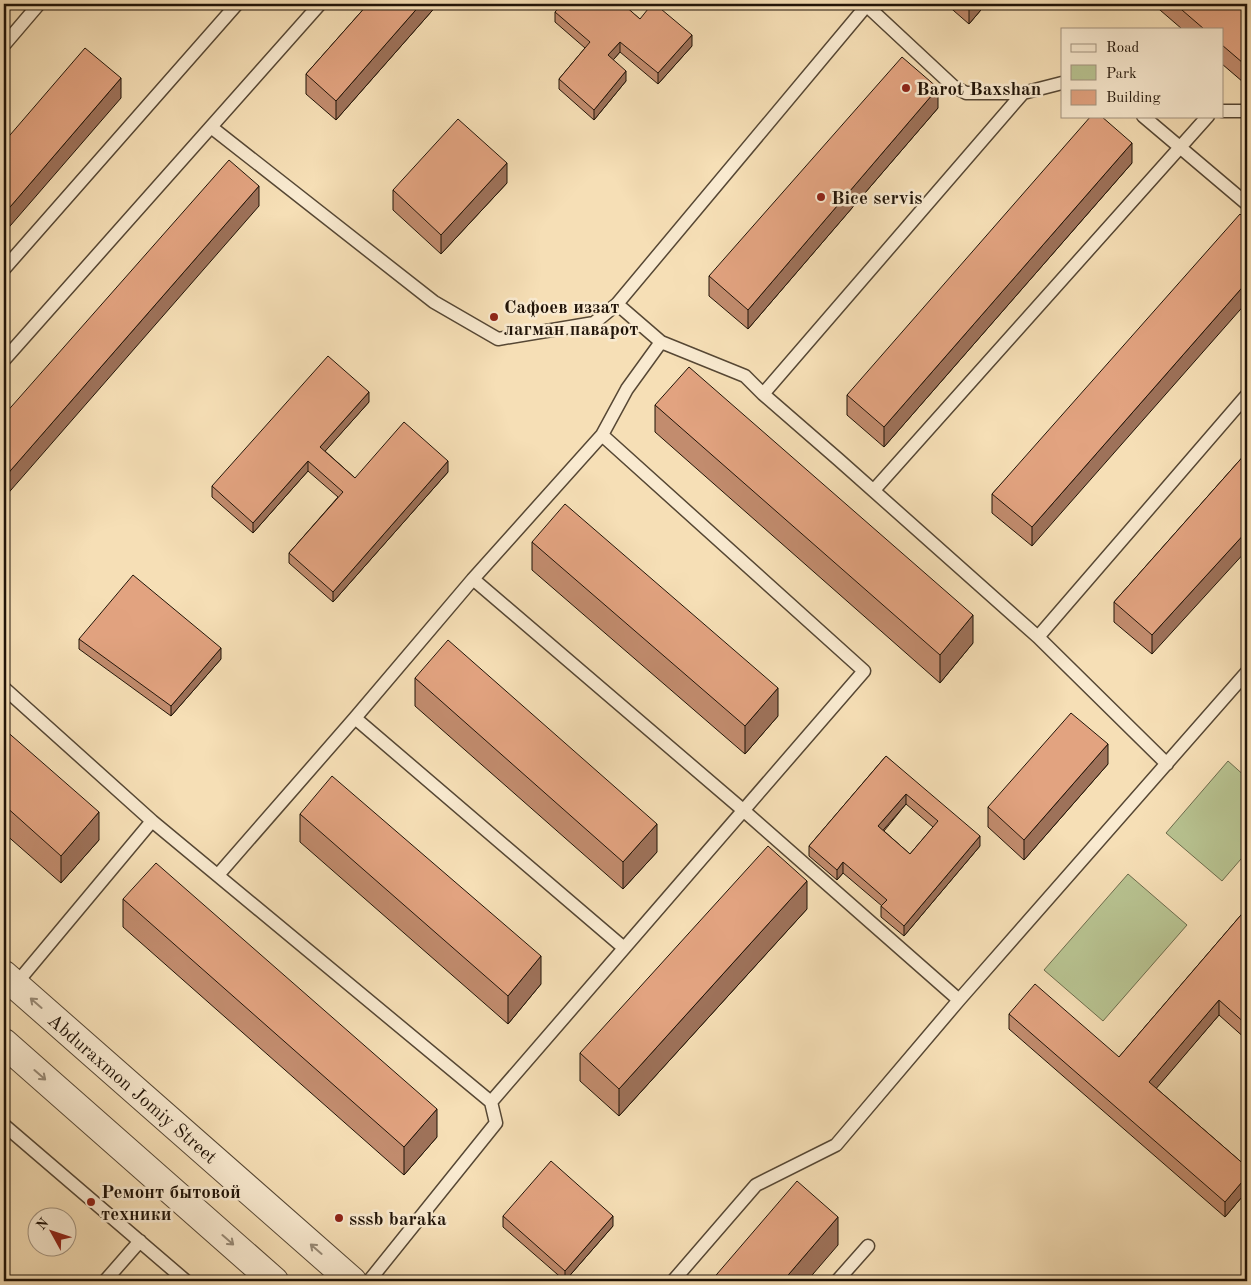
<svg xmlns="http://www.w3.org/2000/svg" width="1251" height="1285" font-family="'Old Standard TT',serif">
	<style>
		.green { fill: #b8c391; stroke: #6c6c4c }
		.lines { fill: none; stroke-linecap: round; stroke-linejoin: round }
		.service-casing { stroke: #564734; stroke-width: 15 }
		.tertiary-casing { stroke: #564734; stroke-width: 30 }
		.service { stroke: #f9ead0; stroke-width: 12 }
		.tertiary { stroke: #f9ead0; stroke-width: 28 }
		.wall { fill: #c28c6e; stroke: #211408; fill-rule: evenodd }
		.shaded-wall { fill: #9e725a; stroke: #211408 }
		.building { fill: #e2a380; stroke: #211408; fill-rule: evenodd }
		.oneway { stroke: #988a76 }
		.poi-dot { fill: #8f2418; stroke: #f9ead0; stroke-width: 2 }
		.labels { text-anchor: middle; stroke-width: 5; stroke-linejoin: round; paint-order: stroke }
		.poi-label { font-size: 19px; font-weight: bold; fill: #211408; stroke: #f9ead0; text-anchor: start }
		.street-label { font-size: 19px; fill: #211408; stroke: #f9ead0 }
	</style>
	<rect width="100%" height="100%" fill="#f6dfb6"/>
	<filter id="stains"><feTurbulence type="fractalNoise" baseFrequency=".004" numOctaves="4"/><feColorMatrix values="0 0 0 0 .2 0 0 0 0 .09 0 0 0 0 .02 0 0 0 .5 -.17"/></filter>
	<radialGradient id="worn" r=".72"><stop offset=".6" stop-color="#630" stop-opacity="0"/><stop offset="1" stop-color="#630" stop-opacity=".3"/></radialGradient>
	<path class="green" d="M1228 761 1247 778V852L1222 881 1166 833Z
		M1128 874 1187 925 1103 1021 1044 970Z"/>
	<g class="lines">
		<defs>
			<path id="service" d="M865 4 953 86 966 93H1023L1062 83
				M4 45 39 4
				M1222 111H1247
				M1143 116 1247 204
				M211 127 434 302 498 339 594 323 617 304 867 5
				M4 269 237 4
				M617 304 661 342 745 376 763 394 839 460 1038 637 1167 764
				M4 360 320 4
				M763 394 1023 93
				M874 490 1208 116
				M473 579 743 810 959 1000
				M1038 637 1247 395
				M4 688 152 821 491 1102
				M355 718 624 948
				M218 875 355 718 473 579 602 435 627 389 661 342
				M15 985 152 821
				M4 1125 186 1281
				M105 1281 140 1241
				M369 1281 496 1123 491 1102 864 671 602 435
				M673 1281 756 1185 836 1145 959 1000 1247 672
				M837 1281 868 1246"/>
			<path id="tertiary" d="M4 975 352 1281
				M4 1043 274 1281"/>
		</defs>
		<use href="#service" class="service-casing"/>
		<use href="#tertiary" class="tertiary-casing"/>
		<use href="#service" class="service"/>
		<use href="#tertiary" class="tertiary"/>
	</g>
	<path class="wall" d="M368 4H438L336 120 306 94V74Z
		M946 4H986L969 24Z
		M1153 4H1247L1243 82 1222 64V29H1182Z
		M629 10 640 19 692 46 658 84 620 52 613 60 626 81 594 120 559 89V79L585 48 555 22V12Z
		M938 108 748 329 709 296V276Z
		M1132 163 884 447 847 415V395Z
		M507 183 441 254 393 210V190Z
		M1247 221 1032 546 992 513V494Z
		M369 402 325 451 355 478 448 472 333 602 289 563V553L338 497 308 471 253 533 212 497V486Z
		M655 405 973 643 940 683 655 432Z
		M1247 452 1152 654 1114 622V602Z
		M532 542 778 716 745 754 532 570Z
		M79 639 221 659 171 716 79 649Z
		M415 678 657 852 623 889 415 706Z
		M4 729 99 840 61 883 4 833Z
		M886 756 980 846 904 936 881 917V906H882L843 873 837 880 809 856V846ZM906 804 933 827 910 854 884 831Z
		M1108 764 1024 860 988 827V807Z
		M300 814 541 984 508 1024 300 842Z
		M123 899 437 1137 404 1175 123 927Z
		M1247 908V1040L1219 1015 1156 1088 1247 1167V1191L1225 1217 1009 1029V1014L1119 1057Z
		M807 909 619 1116 580 1081V1053Z
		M503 1216 613 1226 565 1281 503 1227Z"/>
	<path class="shaded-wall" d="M421 4H438L336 120V101Z
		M625 4H635L624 15V5Z
		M973 4H986L969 24V8Z
		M692 35V46L658 84V73Z
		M620 42V52L608 66V55Z
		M1247 57V77L1243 82V63Z
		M626 71V81L594 120V110Z
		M121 78V98L4 233V214Z
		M938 88V108L748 329V310Z
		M1132 143V163L884 447V427Z
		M507 163V183L441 254V235Z
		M259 186V206L4 498V478Z
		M1247 282V302L1032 546V527Z
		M369 392V402L320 457V447Z
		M308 461V471L253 533V523Z
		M448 461V472L333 602V592Z
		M1247 531V550L1152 654V635Z
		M973 615V643L940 683V655Z
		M221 648V659L171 716V706Z
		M778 688V716L745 754V726Z
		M1108 744V764L1024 860V840Z
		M906 794V804L878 836V826Z
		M99 812V840L61 883V856Z
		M657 824V852L623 889V862Z
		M980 836V846L904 936V926Z
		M843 862V873L837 880V870Z
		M807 881V909L619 1116V1089Z
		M541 956V984L508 1024V996Z
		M1219 1000V1015L1149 1097V1082Z
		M437 1109V1137L404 1175V1147Z
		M1247 1176V1191L1225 1217V1202Z
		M613 1216V1226L565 1281V1271Z
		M838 1217V1245L807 1281H783Z"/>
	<path class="building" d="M368 4H421L336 101 306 74Z
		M562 4H625L624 5 640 19 652 4H655L692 35 658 73 620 42 608 55 626 71 594 110 559 79 590 42 555 12Z
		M964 4H973L969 8Z
		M1175 4H1247V57L1243 63 1222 45V29H1204Z
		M85 48 121 78 4 214V142Z
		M902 57 938 88 748 310 709 276Z
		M1091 116H1101L1132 143 884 427 847 395Z
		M458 119 507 163 441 235 393 190Z
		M229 160 259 186 4 478V415Z
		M1240 214 1247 221V282L1032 527 992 494Z
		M328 356 369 392 320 447 355 478 404 422 448 461 333 592 289 553 343 492 308 461 253 523 212 486Z
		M689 367 973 615 940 655 655 405Z
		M1247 452V531L1152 635 1114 602Z
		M565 504 778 688 745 726 532 542Z
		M133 575 221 648 171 706 79 639Z
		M448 640 657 824 623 862 415 678Z
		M1071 713 1108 744 1024 840 988 807Z
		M4 729 99 812 61 856 4 805Z
		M886 756 980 836 904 926 881 906 887 900 843 862 837 870 809 846ZM906 794 938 821 910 854 878 826Z
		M332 776 541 956 508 996 300 814Z
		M768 846 807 881 619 1089 580 1053Z
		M156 863 437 1109 404 1147 123 899Z
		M1247 908V958L1245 961 1247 963V1025L1219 1000 1149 1082 1247 1167V1176L1225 1202 1009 1014 1035 984 1119 1057Z
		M551 1161 613 1216 565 1271 503 1216Z
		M797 1181 838 1217 783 1281H711Z
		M4 1212 6 1281H4Z"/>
	<defs><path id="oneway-shaft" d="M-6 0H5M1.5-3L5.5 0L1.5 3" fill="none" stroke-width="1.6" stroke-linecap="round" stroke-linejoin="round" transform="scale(1.25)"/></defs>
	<g class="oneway">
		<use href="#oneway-shaft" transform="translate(36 1003) rotate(-139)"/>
		<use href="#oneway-shaft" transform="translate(40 1075) rotate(41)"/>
		<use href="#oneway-shaft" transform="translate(228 1240) rotate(41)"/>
		<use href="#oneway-shaft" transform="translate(316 1249) rotate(-139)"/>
	</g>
	<g class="poi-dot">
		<circle cx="906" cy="88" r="5"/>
		<circle cx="821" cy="197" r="5"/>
		<circle cx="494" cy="317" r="5"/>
		<circle cx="91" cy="1202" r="5"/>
		<circle cx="339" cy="1218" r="5"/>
	</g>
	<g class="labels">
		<g class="poi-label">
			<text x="916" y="95">Barot Baxshan</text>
			<text x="831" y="204">Bice servis</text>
			<text x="504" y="313">Сафоев иззат<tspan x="504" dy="22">лагман паварот</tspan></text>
			<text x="101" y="1198">Ремонт бытовой<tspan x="101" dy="22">техники</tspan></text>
			<text x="349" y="1225">sssb baraka</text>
		</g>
		<g class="street-label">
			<text transform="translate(133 1088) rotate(41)" y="7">Abduraxmon Jomiy Street</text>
		</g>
	</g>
	<rect width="1251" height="1285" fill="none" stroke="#f6dfb6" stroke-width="20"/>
	<rect x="5" y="5" width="1241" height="1275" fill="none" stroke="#211408" stroke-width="2.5"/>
	<rect x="10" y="10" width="1231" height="1265" fill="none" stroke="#211408"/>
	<rect x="1061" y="28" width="162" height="90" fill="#f9ead0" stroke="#a39480"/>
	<rect x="1071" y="44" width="25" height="8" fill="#f9ead0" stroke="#a39480"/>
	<text x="1106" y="52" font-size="15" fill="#211408">Road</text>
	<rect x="1071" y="65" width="25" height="15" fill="#b8c391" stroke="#a39480"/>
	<text x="1106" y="78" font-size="15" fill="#211408">Park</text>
	<rect x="1071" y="90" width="25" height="15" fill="#e2a380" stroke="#a39480"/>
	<text x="1106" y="102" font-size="15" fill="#211408">Building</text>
	<g transform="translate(52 1232) rotate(310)"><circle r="24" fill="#f9ead0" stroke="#a39480"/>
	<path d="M0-4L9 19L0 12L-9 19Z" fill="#8f2418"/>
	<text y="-8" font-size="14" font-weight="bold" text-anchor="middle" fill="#211408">N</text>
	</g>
	<rect width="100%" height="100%" filter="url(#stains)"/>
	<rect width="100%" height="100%" fill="url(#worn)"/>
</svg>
